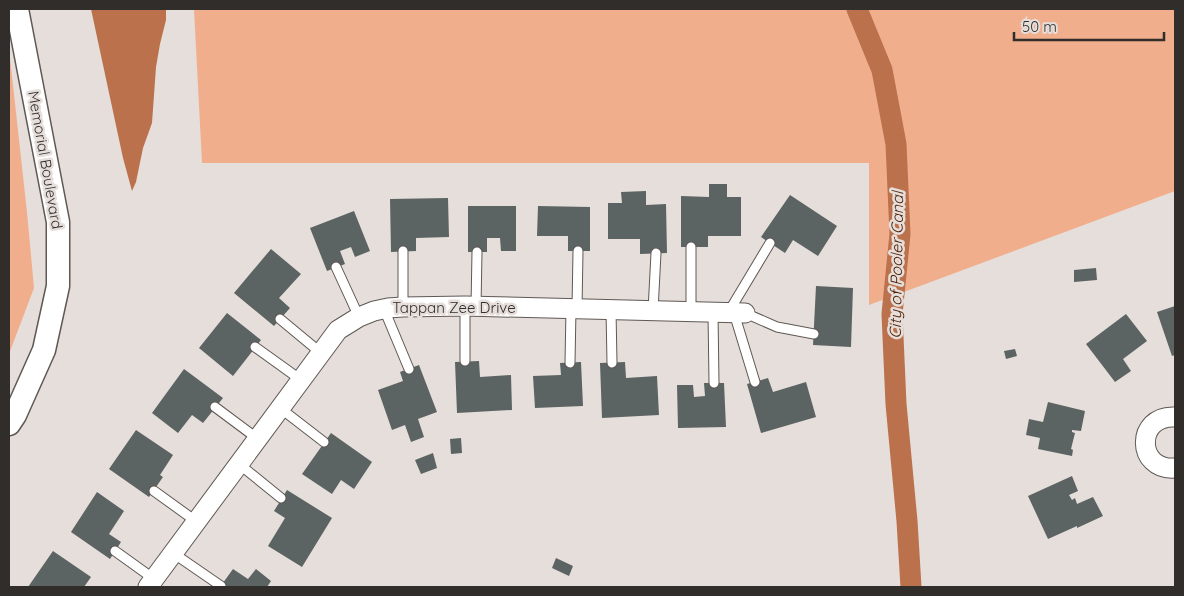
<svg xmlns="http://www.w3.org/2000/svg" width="1184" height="596" font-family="Quicksand,sans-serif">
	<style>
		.green { fill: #f1ae8c }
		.water { fill: #bb714b }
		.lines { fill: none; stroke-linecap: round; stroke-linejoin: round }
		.canal { stroke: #bb714b; stroke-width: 21 }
		.building { fill: #5b6363 }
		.service-casing { stroke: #5f5854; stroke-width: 11 }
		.minor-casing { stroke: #5f5854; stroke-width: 21 }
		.tertiary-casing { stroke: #5f5854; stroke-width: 25 }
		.service { stroke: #fff; stroke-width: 9 }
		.minor { stroke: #fff; stroke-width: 19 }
		.tertiary { stroke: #fff; stroke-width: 22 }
		.labels { text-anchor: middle; stroke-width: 5; stroke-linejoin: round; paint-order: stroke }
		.street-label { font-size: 15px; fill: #302d2b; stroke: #e6deda }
		.water-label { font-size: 16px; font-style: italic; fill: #4d1d00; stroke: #e6deda }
	</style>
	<rect width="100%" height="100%" fill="#e6deda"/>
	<path class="green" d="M194 9H1175V191L869 305V163H202Z
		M9 49 27 212 34 288 9 354Z"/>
	<path class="water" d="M91 9H166V20L160 44 156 67 152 123 143 148 136 182 132 191 123 158Z"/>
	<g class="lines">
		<path class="canal" d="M857 9 882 70 896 144 900 234 892 314 896 404 907 521 911 587"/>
	</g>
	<path class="building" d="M709 184H727V197H741V236H708V247H681V196L709 197Z
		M646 191V205L666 204 667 253 640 254V239H608V203H622L621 192Z
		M790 195 837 226 818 256 793 240 785 253 761 237Z
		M448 198 449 237 416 238V251L391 252 390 199Z
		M468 206H516V251H501L500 238H487V252H468Z
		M538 206 590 207V251H568V236H537Z
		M354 211 370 251 355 257 351 247 340 251 345 264 327 271 310 228Z
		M271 249 301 274 279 298 290 308 274 326 234 293Z
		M1096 268 1097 280 1074 282V270Z
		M816 286 853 288 851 347 813 345Z
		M1175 306V355L1172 356 1157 312Z
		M227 313 261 340 233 376 199 348Z
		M1126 314 1147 341 1123 359 1131 371 1115 382 1086 344Z
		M1015 349 1017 356 1006 359 1004 351Z
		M479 361 480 377 511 375 512 410 457 413 455 362Z
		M581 362 583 406 535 408 533 376 561 375 560 363Z
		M625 362 626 378 657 376 659 415 602 418 600 363Z
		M419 365 437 412 418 419 424 437 411 442 405 425 392 430 378 390 403 381 400 372Z
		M184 369 223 398 203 423 192 415 178 433 152 413Z
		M768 378 773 392 806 382 816 417 761 433 747 384Z
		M704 383H724L726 427 678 428 677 385H693L694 397 705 396Z
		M1048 402 1085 411 1081 431 1072 430V432L1075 433 1071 449 1073 450 1072 456 1038 449 1040 438 1026 435 1029 419 1043 422Z
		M136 430 173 455 160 475 163 477 149 497 109 469Z
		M331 433 372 462 354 489 341 480 332 494 302 474Z
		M461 438 462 453 451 454 450 439Z
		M433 453 437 468 421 474 415 460Z
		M1072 476 1078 491 1069 495 1072 500 1075 498 1077 504 1093 497 1103 516 1077 528V526L1048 539 1028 496Z
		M287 490 332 518 302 567 268 546 285 518 274 511Z
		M97 492 124 511 109 534 121 542 110 559 71 532Z
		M53 551 91 577 84 587H28Z
		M556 558 573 566 569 576 552 568Z
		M233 569 248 579 256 569 271 581 267 587H220Z"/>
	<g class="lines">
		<defs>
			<path id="service" d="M691 247V312
				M336 267 359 317
				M465 306V361
				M403 307V251
				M476 307 477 252
				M384 309 409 369
				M577 309 578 251
				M611 310 612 363
				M653 311 656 253
				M713 313 714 383
				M728 313 770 243
				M734 313 755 382
				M745 313 777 327 814 334
				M280 319 321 353
				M255 347 301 380
				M570 363 571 309
				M215 407 258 439
				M280 408 324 442
				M239 464 281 498
				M154 491 197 522
				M115 551 154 579
				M173 553 221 586"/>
			<path id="minor" d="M1175 417C1135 415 1136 471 1175 468
				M148 587 338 330 359 317 374 311 388 308 403 307 465 306 745 313"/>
			<path id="tertiary" d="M9 424 15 415 44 350 58 286V222L17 9"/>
		</defs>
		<use href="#service" class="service-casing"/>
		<use href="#minor" class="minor-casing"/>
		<use href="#tertiary" class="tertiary-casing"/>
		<use href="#service" class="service"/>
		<use href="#minor" class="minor"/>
		<use href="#tertiary" class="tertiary"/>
	</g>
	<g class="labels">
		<g class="street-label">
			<text transform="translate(45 160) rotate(80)" y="5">Memorial Boulevard</text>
			<text x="454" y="313">Tappan Zee Drive</text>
		</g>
		<g class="water-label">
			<text transform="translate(896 265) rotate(-89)" y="6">City of Pooler Canal</text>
		</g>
	</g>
	<rect width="1184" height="596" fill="none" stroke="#302d2b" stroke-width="20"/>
	<path d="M1014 32v8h150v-8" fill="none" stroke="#302d2b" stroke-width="2.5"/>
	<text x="1022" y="32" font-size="15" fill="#302d2b" stroke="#e6deda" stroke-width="4" paint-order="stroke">50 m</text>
</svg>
